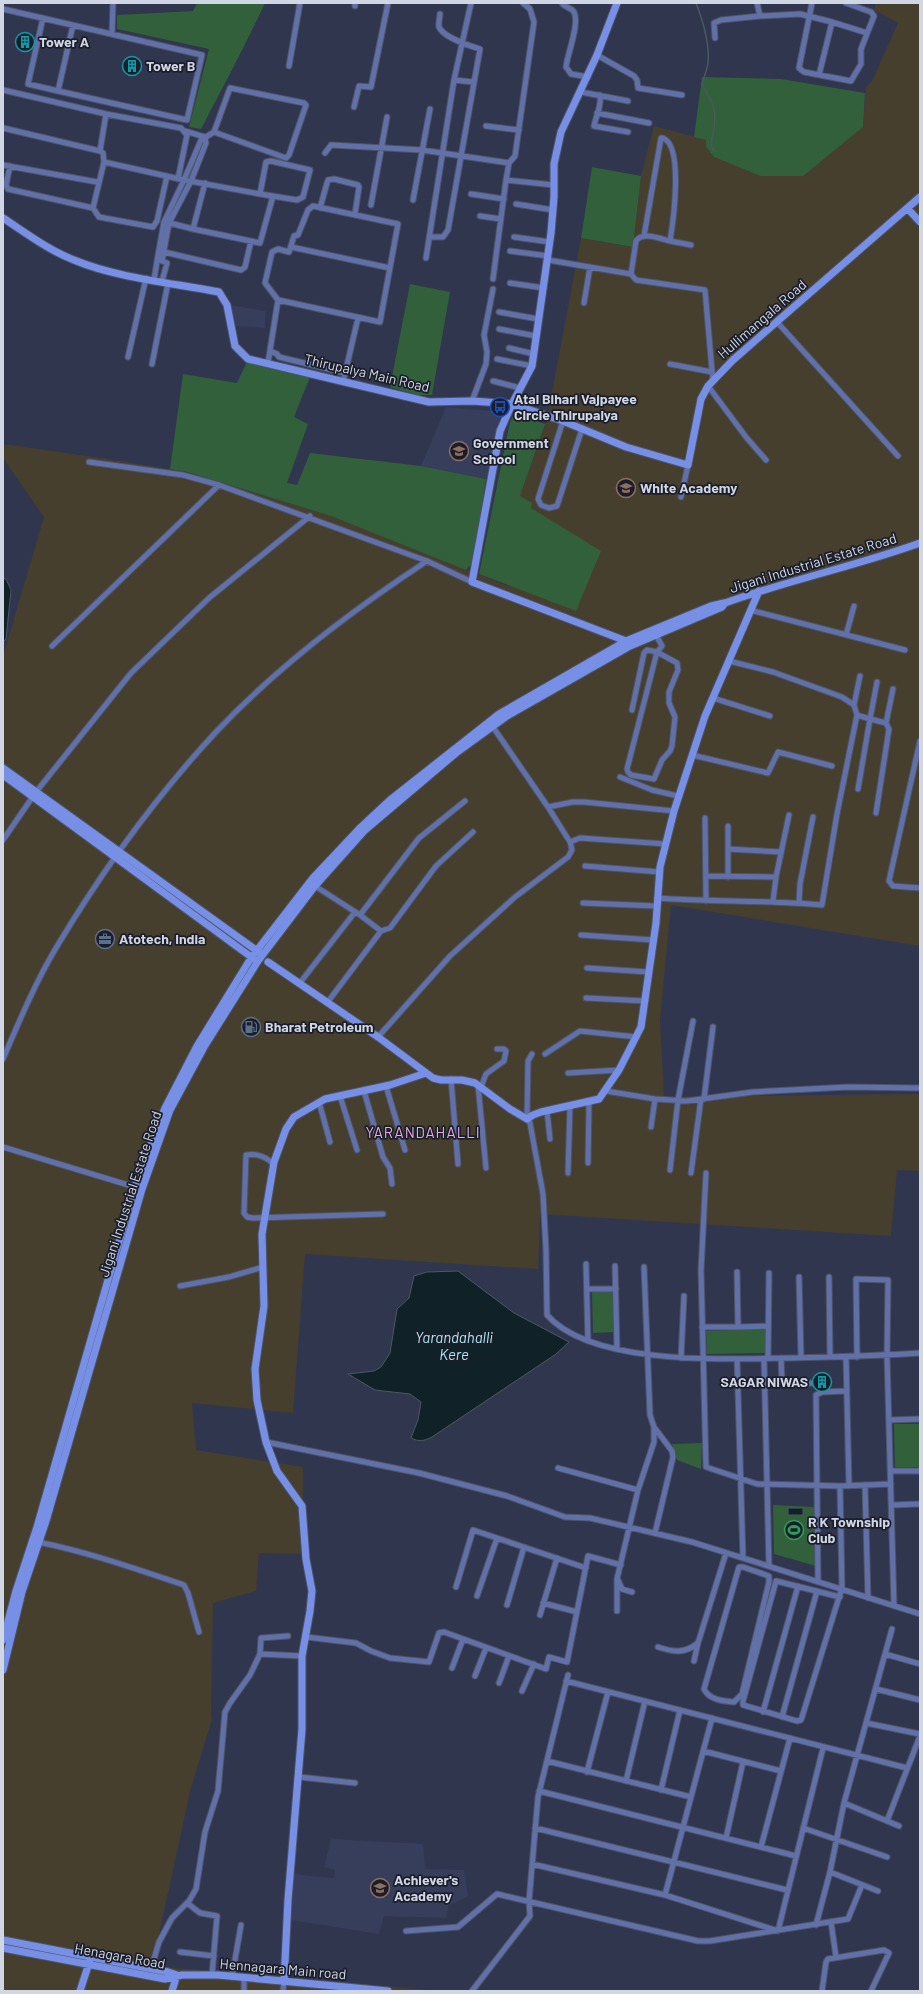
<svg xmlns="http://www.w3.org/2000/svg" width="923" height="1994" font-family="Barlow,sans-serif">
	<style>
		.built { fill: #373e5c }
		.industrial { fill: #463f2d }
		.green { fill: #31603a }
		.water { fill: #102227; stroke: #4a5860 }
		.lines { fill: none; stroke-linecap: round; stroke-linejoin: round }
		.stream { stroke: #4a5860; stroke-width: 1.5 }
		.street-casing { stroke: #4d5369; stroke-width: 7 }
		.secondary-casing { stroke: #4d5369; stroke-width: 9 }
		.street { stroke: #6171a7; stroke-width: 5 }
		.secondary { stroke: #7790e5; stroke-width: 7 }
		.labels { text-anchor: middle; stroke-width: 3.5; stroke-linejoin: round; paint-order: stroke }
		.poi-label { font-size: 14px; font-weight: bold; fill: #d1d6e5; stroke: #1b1e29; text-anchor: start }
		.street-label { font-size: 14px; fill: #d1d6e5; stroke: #1b1e29 }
		.neighbourhood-label { font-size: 15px; letter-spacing: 1px; fill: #e9ace2; stroke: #1b1e29 }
		.water-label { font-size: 15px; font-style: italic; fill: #ace7f8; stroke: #1b1e29 }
	</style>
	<rect width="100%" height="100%" fill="#30364e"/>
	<path class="built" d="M231 305 265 311V328L236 326Z
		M446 407 502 412 486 479 421 466Z
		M331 1839 423 1844 425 1869 464 1870 468 1896 448 1906 447 1918 384 1916 379 1934 291 1920 294 1874 334 1878 335 1870 324 1867Z"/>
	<path class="industrial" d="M876 3H920V946L671 905 660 1020 664 1097 920 1094V1171L897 1170 891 1236 540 1214 538 1269 305 1254 293 1413 192 1403 196 1450 303 1467V1554L259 1553 256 1591 213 1603 211 1714 212 1719 190 1792 152 1966 440 1991H3V656L44 517 3 458V445H11L114 460 187 472 331 516 508 586 520 496 547 419 581 238 633 247 641 176 654 126 706 140 863 127 866 87 872 81 898 23 874 10Z"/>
	<path class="green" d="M197 3H265C245 46 223 87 201 129L189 127 209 49 117 29V15L193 11Z
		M702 77 781 79 865 93 863 127 803 176H761L714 157 706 147V140L694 137Z
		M592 167 641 176 633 247 581 238Z
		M410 284 450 292 432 395H417L390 387Z
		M247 362 310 377 294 417 308 424 287 483 297 485 310 453 421 466 486 479 473 562 466 570 331 516 187 472 170 469 183 374 237 383Z
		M515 413 545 424 520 496 532 503 531 508 601 551 576 611 479 574 510 422Z
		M592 1292H613L615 1332 593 1333Z
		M765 1329 766 1353 707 1354 706 1331Z
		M894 1424H920V1467H895Z
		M702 1443 701 1469 677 1460 672 1444Z
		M773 1505 814 1507 816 1566 774 1554Z"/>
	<path class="water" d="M3 578 6 579 11 590 6 639 3 642Z
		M458 1271 514 1313 569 1342 556 1354 432 1437C424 1441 419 1442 411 1438L418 1420 421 1402 410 1394 375 1390 348 1374 374 1371 381 1367 390 1353 397 1309 409 1298 414 1276 427 1272Z
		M788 1508H803V1515H788Z"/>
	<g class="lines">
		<path class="stream" d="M696 3C703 21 710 43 708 63 707 70 704 77 702 84 712 103 717 107 714 129 713 136 710 140 711 147L715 151"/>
		<defs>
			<path id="street" d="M523 3 530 9 534 22 515 156 509 163 506 180 554 185
				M562 3C565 8 571 7 574 12 580 24 567 55 566 67L571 74 588 77
				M757 3 760 16
				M812 3 799 68 804 72 851 81 861 64V49L874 16 871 12 846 3
				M355 6V3
				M3 9 202 55 187 120 58 91 73 25
				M43 18 28 84 58 91
				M112 34 113 3
				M715 38 714 23 721 20 760 16 800 14 832 22 867 33
				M597 55 634 76 637 80 638 88 682 95
				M289 66 300 3
				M819 75 832 22
				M454 80 473 82
				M3 90 106 114 181 128 187 135 178 179
				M581 92 628 101
				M600 95C602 105 596 116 594 126L628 132
				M354 107 359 86 371 87 388 3
				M597 113 649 123
				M486 126 519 130
				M3 128 100 151 103 153 104 162 93 208 99 217 153 227 157 221 167 176
				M185 131 205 137
				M100 151 106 114
				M325 153 331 145 422 150 509 163
				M271 161 310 170 303 197 297 200 260 194 266 162Z
				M104 162 184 180 260 194
				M3 165 97 182
				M10 166 6 185 8 189 93 208
				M205 183 193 229 260 243 273 196
				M471 194 504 199
				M413 200 430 109
				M516 204 553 210
				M371 205 387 117
				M313 206 398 224 380 322 278 300 265 283 272 252 278 249 289 252 294 236 298 235 308 210Z
				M320 208 327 183 328 180 334 179 358 185 359 187 355 214
				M480 216 501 219
				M166 222 193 229
				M430 237H443L448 230 480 49C470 46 443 37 439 27 438 23 440 18 440 14
				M514 237 550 242
				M670 241 691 245
				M291 247 390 268
				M510 251 548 256
				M164 252 241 270 245 267 251 241
				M426 258 454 80 471 3
				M548 260 631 274 636 280 705 290 713 382
				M157 261 164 222 184 180 201 140 214 132 230 88 304 103 306 105 289 155 286 158 214 132
				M162 261 169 223 191 181 206 143 205 137
				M631 274 636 241C643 231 660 239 670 241 673 223 684 146 663 138H661L644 236
				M493 279 506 180
				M154 280 157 261 159 260
				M162 281 167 263 162 261
				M510 283 544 288
				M584 303 590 267
				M499 312 538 319
				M777 322 898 456
				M499 329 536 336
				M509 348 534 354
				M270 351 277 354 279 357 345 373
				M128 357 146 278
				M497 359 532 366
				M268 363 278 300
				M152 364 168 283
				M670 364 712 372
				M493 381 520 388
				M343 382 358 318
				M708 386 746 437 766 460
				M472 401 486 364 487 352 484 335 493 289
				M563 421 538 499 541 505 549 508 557 506 582 429
				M89 462 183 475 219 485 427 561 472 582
				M681 497 688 465
				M750 610 905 650
				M846 635 854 606
				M52 646 219 485
				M713 698 770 716
				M854 705 860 676
				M632 710 644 653 647 650 657 652 627 769 628 772 631 775 654 779 662 760 670 751 672 746 675 717 669 703V692L678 670 677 663 657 652 662 646 656 635
				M857 715 870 719 858 789
				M886 723 893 689
				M920 741 889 881 893 886 920 888
				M692 755 768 773 778 752 832 766
				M620 777 652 790 678 796
				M548 807 573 802H584L674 811
				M876 813 889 729 886 723 870 719 877 682
				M705 818 706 901
				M3 840 36 792 131 673 209 598 310 516
				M570 842 580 838 666 844
				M728 849 781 852
				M585 866 660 872
				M706 876 776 877
				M728 877V826
				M315 886 360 915 381 931
				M657 898C712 902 767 900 822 905L837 814 857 715 854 705 842 697 773 672 729 661
				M773 901 776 877 789 815
				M583 903 656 906
				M799 903 800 884 813 817
				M360 915 419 838 465 801
				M581 935 653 940
				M587 968 649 972
				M299 984 355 912
				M586 998 646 1001
				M327 1003 381 931 390 928 436 866 473 832
				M378 1037 450 956 515 897 568 857 572 850 570 842 548 807 493 727
				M532 1054 528 1061 527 1119 530 1123 543 1194 546 1250 547 1315C592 1366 726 1359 789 1358 833 1357 876 1356 920 1353
				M545 1054 580 1031 637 1037
				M3 1059C19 1022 35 983 56 948 102 871 154 799 215 733 277 667 351 611 427 561
				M568 1073 619 1070
				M451 1079 458 1164
				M478 1085 486 1168
				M386 1086 405 1150
				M481 1087 486 1074 504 1061 506 1051 504 1049H497
				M364 1091 383 1157 390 1168 392 1184
				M606 1091 655 1099 687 1101 753 1092 848 1087 920 1088
				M340 1096 357 1150
				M704 1099 713 1027
				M319 1102 330 1142
				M547 1111 550 1139
				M651 1127 655 1099
				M3 1147 138 1188
				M588 1163 589 1103
				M273 1165C269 1157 255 1153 246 1155L244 1213 247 1217 253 1218 383 1214
				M670 1170 678 1100 693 1021
				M568 1173 570 1106
				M691 1173 701 1099
				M706 1173 701 1270 706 1467 757 1484 840 1486 891 1484
				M586 1264 588 1341
				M615 1266 617 1349
				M737 1272 738 1327 768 1326
				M799 1277 801 1357
				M829 1277 830 1357
				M180 1286 229 1277 263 1267
				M587 1289H616
				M702 1327H738
				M846 1357 849 1486
				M857 1357 856 1279 888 1280 887 1356 894 1606
				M681 1358 684 1296
				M768 1358 769 1273
				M781 1358 782 1382 784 1384 815 1383
				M737 1359 743 1558
				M764 1359 769 1566
				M890 1420 920 1419
				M654 1427 672 1451 673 1457 655 1533
				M266 1442 419 1473 507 1496 565 1517 590 1518 692 1542 920 1614
				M558 1468 638 1490
				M891 1471H920
				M865 1485 868 1598
				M840 1486 842 1589 840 1594 802 1717 801 1720 797 1721 743 1705V1701L776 1581 840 1597
				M892 1505 920 1504
				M38 1542C88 1552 136 1569 184 1585L188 1593 199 1632
				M739 1567H743L769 1576V1582L742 1694 734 1702C723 1701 709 1700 704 1689Z
				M618 1580 622 1589 632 1592
				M818 1582 816 1395 822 1392 846 1391
				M456 1587 473 1530 586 1568
				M477 1596 497 1538
				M543 1603 577 1612
				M507 1605 524 1547
				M617 1611V1579L638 1490 654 1442V1427L650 1415 644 1267
				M540 1615 557 1558
				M892 1629 885 1654 920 1664
				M306 1637 356 1643 371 1651 390 1658 429 1662 439 1633 444 1632 546 1669 549 1657 567 1662 588 1556 621 1565
				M658 1647C673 1652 685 1654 698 1643L726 1553
				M260 1654 261 1638 288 1636
				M694 1661 698 1643
				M452 1668 463 1639
				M475 1676 486 1648
				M566 1681 907 1768
				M499 1683 509 1656
				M876 1689 920 1700
				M522 1691 534 1664
				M763 1712 798 1586
				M782 1717 817 1591
				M866 1723 920 1734
				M703 1751 781 1771
				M547 1761 691 1797
				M587 1772 608 1692
				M299 1777 355 1783
				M626 1781 645 1701
				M661 1790 680 1710
				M539 1791 796 1856
				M844 1803 899 1826
				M887 1821 920 1736
				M535 1828 787 1890
				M803 1828 887 1857
				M726 1838 743 1762
				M761 1847 790 1738
				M532 1864 665 1895 778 1931 823 1748
				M830 1872 878 1891
				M665 1895 712 1718
				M187 1903 200 1913 217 1916 212 1975
				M831 1922 836 1957
				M816 1925 830 1872 844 1803 885 1654
				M406 1931 458 1927 497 1894 698 1941H710L848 1919 862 1885
				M180 1952 214 1956
				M151 1969 159 1942 172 1918 189 1901 196 1889 205 1832 218 1791 225 1712 230 1703 250 1675 260 1654 302 1656
				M232 1977 241 1925
				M244 1978V1991
				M283 1991 284 1982
				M472 1991 530 1916 529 1901 538 1797 568 1675
				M822 1991 826 1962 828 1959 884 1950 889 1953 871 1991"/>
			<path id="secondary" d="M617 3 597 55 561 132 554 164V197L551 233 532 366 512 404 500 431 472 582 626 641 628 643
				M908 209 920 222
				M3 218C26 233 48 250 74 260 117 278 173 283 219 292L227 305 235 346 248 359 429 402 472 401 512 404 563 421 626 447 688 465 701 399 708 386 733 360 920 197
				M3 768 260 953
				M3 775 254 959
				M268 962 378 1037 433 1078 441 1080H462L475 1083 510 1109 527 1119 533 1115 541 1112 599 1099 619 1070 641 1027 656 923 660 867 674 811 705 716 759 591
				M3 1640 16 1591 37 1527 135 1186 165 1108 197 1046 251 958 313 878 361 827 390 800 499 714 626 641 711 606 724 603
				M3 1670 22 1592 46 1521 142 1189 170 1110 204 1047 258 961 315 886 365 830 456 753 507 716 630 646 722 607 725 603C789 580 856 566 920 543
				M3 1940 168 1972 177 1975
				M3 1948 165 1979 182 1975H218L388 1991
				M284 1982 288 1900 302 1729V1656L310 1611 312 1591 306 1559 302 1506 277 1471 266 1442 257 1400 255 1369 264 1306 262 1234 274 1162 286 1129 294 1117 325 1099 390 1085 426 1073
				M80 1991 90 1960
				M172 1991 177 1975"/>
		</defs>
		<use href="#street" class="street-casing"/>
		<use href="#secondary" class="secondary-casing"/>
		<use href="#street" class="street"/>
		<use href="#secondary" class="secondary"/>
	</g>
	<defs>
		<symbol id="building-ring" viewBox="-11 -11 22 22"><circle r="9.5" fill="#1b1e29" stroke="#0f9aa8" stroke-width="1.5"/><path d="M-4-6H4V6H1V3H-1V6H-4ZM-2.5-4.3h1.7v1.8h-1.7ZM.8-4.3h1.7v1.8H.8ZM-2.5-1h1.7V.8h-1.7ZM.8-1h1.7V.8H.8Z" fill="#0f9aa8"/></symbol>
		<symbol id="bus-ring" viewBox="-11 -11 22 22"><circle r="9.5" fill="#1b1e29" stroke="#1a4fb4" stroke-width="1.5"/><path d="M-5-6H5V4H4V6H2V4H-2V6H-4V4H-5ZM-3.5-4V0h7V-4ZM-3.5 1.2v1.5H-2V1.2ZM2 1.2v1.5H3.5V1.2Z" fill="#1a4fb4"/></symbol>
		<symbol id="school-ring" viewBox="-11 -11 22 22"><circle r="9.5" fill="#1b1e29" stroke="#8d6e63" stroke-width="1.5"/><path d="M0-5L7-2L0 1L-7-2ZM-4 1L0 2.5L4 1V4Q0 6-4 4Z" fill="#8d6e63"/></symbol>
		<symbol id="office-ring" viewBox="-11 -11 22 22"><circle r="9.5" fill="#1b1e29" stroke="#5c6f8a" stroke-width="1.5"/><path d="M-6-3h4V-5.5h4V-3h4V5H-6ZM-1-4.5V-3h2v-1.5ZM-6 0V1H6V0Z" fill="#5c6f8a"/></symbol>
		<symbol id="fuel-ring" viewBox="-11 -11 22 22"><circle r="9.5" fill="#1b1e29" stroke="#5c6f8a" stroke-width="1.5"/><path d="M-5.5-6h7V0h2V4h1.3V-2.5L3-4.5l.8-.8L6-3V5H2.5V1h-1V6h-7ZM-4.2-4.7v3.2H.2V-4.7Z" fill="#5c6f8a"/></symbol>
		<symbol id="stadium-ring" viewBox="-11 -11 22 22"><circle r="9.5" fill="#1b1e29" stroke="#2e9e5b" stroke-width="1.5"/><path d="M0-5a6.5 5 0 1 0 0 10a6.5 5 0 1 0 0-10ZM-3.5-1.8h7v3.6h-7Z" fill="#2e9e5b"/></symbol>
	</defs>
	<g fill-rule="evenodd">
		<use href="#building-ring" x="14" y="31" width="22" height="22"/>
		<use href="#building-ring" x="121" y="55" width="22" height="22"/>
		<use href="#bus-ring" x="489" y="396" width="22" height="22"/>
		<use href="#school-ring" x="448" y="440" width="22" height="22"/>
		<use href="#school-ring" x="615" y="477" width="22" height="22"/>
		<use href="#office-ring" x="94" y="928" width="22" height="22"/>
		<use href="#fuel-ring" x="240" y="1016" width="22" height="22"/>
		<use href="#building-ring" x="811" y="1371" width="22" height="22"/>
		<use href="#stadium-ring" x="783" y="1519" width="22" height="22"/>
		<use href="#school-ring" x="369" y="1877" width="22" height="22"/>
	</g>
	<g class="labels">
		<g class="poi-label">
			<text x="39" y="47">Tower A</text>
			<text x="146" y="71">Tower B</text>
			<text x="514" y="404">Atal Bihari Vajpayee<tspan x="514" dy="16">Circle Thirupalya</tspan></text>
			<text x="473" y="448">Government<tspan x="473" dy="16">School</tspan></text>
			<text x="640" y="493">White Academy</text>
			<text x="119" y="944">Atotech, India</text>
			<text x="265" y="1032">Bharat Petroleum</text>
			<text x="808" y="1387" text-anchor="end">SAGAR NIWAS</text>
			<text x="808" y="1527">R K Township<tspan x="808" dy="16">Club</tspan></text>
			<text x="394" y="1885">Achiever's<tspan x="394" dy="16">Academy</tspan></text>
		</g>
		<g class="street-label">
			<text transform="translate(762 319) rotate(-41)" y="5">Hullimangala Road</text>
			<text transform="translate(367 373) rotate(13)" y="5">Thirupalya Main Road</text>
			<text transform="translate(813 563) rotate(-17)" y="5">Jigani Industrial Estate Road</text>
			<text transform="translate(130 1194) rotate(-72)" y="5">Jigani Industrial Estate Road</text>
			<text transform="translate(120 1956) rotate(10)" y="5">Henagara Road</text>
			<text transform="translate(283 1969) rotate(5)" y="5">Hennagara Main road</text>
		</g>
		<g class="neighbourhood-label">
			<text x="423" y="1138">YARANDAHALLI</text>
		</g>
		<g class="water-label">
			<text x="454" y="1343">Yarandahalli<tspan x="454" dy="17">Kere</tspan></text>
		</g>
	</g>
	<rect width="923" height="1994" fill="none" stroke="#d1d6e5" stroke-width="8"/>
</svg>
